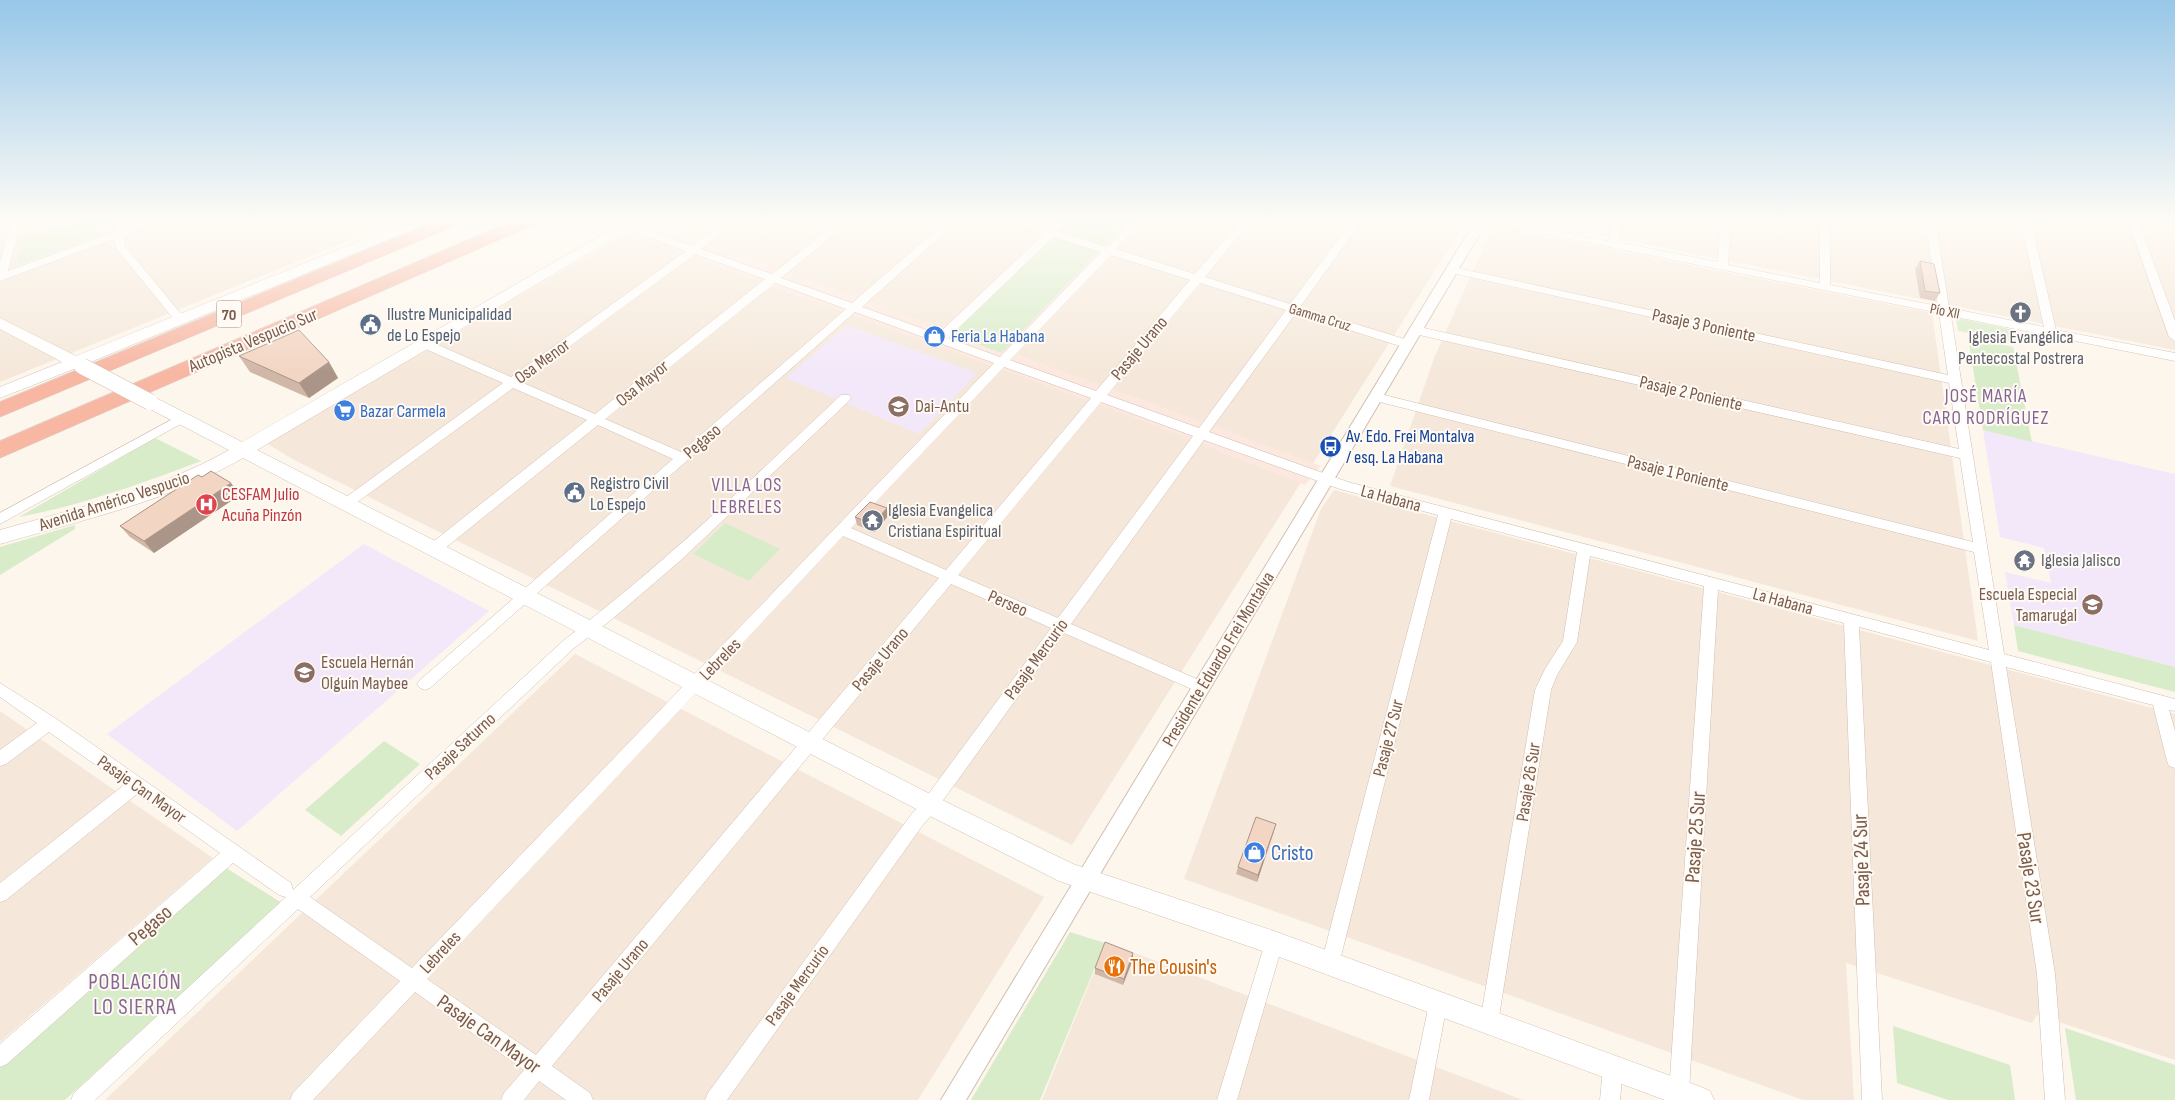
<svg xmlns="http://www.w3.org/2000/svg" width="2175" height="1100" font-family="'Sofia Sans Condensed',sans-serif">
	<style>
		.residential { fill: #f5e8da }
		.commercial { fill: #fde8e0 }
		.education { fill: #f3e8fa }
		.green { fill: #d8ecc9 }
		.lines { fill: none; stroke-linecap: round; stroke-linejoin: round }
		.minor-casing { stroke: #d1beb0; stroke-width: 1 }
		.tertiary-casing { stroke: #d1beb0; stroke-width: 2 }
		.secondary-casing { stroke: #d6c0b0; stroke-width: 1 }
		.motorway-casing { stroke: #dad1cd; stroke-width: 1 }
		.minor { fill: #fff; fill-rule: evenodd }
		.tertiary { fill: #fff; fill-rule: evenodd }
		.secondary { fill: #fff; fill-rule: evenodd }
		.motorway { fill: #f7b7a3; fill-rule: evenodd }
		.secondary-bridge-casing { stroke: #d6c0b0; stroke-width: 17; stroke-linecap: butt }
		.secondary-bridge { stroke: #fff; stroke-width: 16 }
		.wall { fill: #d1b7a8 }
		.shaded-wall { fill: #aa9588 }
		.building { fill: #f3d5c3; stroke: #aa9588 }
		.labels { text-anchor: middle; stroke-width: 4; stroke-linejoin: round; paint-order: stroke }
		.far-street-label { font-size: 15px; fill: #7a5c4d; stroke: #fffaf3 }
		.shield { fill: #fffaf3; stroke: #a28b7f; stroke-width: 1 }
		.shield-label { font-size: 16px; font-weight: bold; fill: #7a5c4d }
		.service-label { font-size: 18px; fill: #4e5e75; stroke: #fffaf3; text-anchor: start }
		.street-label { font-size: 18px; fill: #7a5c4d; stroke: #fffaf3 }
		.shop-label { font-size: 18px; fill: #366cbe; stroke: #fffaf3; text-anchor: start }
		.worship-label { font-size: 18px; fill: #5b616d; stroke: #fffaf3; text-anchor: start }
		.education-label { font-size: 18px; fill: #785e54; stroke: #fffaf3; text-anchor: start }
		.transit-label { font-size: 18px; fill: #164399; stroke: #fffaf3; text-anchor: start }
		.health-label { font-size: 18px; fill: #be3a42; stroke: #fffaf3; text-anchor: start }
		.neighbourhood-label { font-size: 19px; letter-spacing: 1px; fill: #846695; stroke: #fffaf3 }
		.near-street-label { font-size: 21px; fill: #7a5c4d; stroke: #fffaf3 }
		.near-shop-label { font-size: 21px; fill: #366cbe; stroke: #fffaf3; text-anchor: start }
		.near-food-label { font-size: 21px; fill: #c56008; stroke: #fffaf3; text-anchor: start }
		.near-neighbourhood-label { font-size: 22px; letter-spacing: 1px; fill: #846695; stroke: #fffaf3 }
	</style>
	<rect width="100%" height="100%" fill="#fdf6ec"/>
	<path class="residential" d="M0 218H404L0 382Z
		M653 218H1468L1072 845 296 461 266 443Z
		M1530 218H2175V350L1529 221Z
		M1493 226 1932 313 1978 641 1390 486 1434 358Z
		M1334 490 2175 714V1060L2037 1015 2032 1023 1846 963 1854 1100H1803L1184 879 1321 509Z
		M575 654 1044 897 918 1100H105Z
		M0 711 213 858 0 1042Z
		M1106 942 1523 1100H1042Z"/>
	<path class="commercial" d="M647 221 1187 416 1321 466 1305 485 1130 416 626 234Z"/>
	<path class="education" d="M847 325 977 373 919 434 786 378Z
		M1983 430 2175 474V667L2014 625 2005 572 2051 583 2044 548 2000 537Z
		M364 544 489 611 237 831 107 734Z"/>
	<path class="green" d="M1072 218H1130L1001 353 952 334Z
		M105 219 102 234 17 265 25 235Z
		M1956 318 2014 330 2017 343 1958 331Z
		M1968 337 2013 347 2032 442 1983 430Z
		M155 438 201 461C141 484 82 505 19 517Z
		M725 523 780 549 749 581 693 554Z
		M75 525V529L0 575V547Z
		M2014 625 2175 667V692L2018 651Z
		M384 741 420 764 341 836 305 810Z
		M223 866 282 903 65 1100H0V1066Z
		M1070 932 1105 943 1040 1100H971Z
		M1893 1026 2010 1065 2015 1100H1948L1897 1083Z
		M2065 1028 2175 1065V1100H2076Z"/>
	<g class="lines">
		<defs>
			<path id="minor" d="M0 218H22L8 271 114 232 119 218H129L126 228 153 218H167L166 220 124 236 125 246 186 320 180 323 176 322 116 248 114 239 0 281V262L11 221 0 223Z
				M731 218H742L701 249 772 274 843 218H854L781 278 852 303 950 218H961L862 307 938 334 1044 234 1000 220 999 218H1014L1049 229 1060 218H1071L1058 231 1107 247 1134 218H1145L1116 249 1195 274 1243 218H1253L1205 277 1290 304 1354 218H1364L1300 307 1411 341 1413 344 1411 347H1403L1296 313 1209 432 1348 482 1989 650 1974 552 1376 401 1370 397 1376 393 1973 542 1960 458 1415 334 1409 330 1415 326 1959 449 1949 383 1452 273 1447 270 1452 267 1948 375 1939 313 1479 221 1474 218H1493L1608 241 1615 218H1625L1618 242 1718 262 1721 218H1731L1728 265 1820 283V218H1830V285L1938 306 1925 218H1935L1949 308 2044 327 2020 218H2030L2056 330 2175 353V361L1951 316 2004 654 2175 699V711L2169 710 2175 731V768L2169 766 2167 761 2153 705 2006 667 2055 974 2065 1100H2045L2037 974 1991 662 1859 627 1882 1100H1862L1844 623 1718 590 1689 1092 1686 1099H1672L1669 1092 1704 586 1590 556 1577 642 1557 675 1551 690 1498 1023 1496 1030 1489 1032 1482 1030 1480 1023 1535 690 1545 669 1563 641 1577 552 1451 519 1339 964 1336 970 1330 973 1324 970 1321 964 1438 515 1340 489 1204 440 1071 624 1206 683 1209 687 1206 691 1201 693 1196 691 1064 633 936 810 922 826 727 1100H705L708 1093 910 816 924 800 1051 628 951 584 552 1066 590 1093 593 1100H566L539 1081 524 1100H501L504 1093 524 1070 415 992 313 1100H290L293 1093 400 981 298 909 95 1100H71L74 1093 286 897 279 895 233 863 7 1064 0 1067V1044L220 853 137 794 6 900 0 902V883L124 785 49 732 6 764 0 766V750L37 723 0 697V683L55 718 291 883 293 890 564 640C663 565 751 480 841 395H849L851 398 849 401 681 560 611 620 574 648 310 897 412 968 994 363 855 312 430 688 425 690 420 688 417 684 420 680 673 459 598 425 439 553H429L427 549 429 545 587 420 513 388 352 506H342L340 503 342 500 503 383 421 347 419 344 421 341H429L511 377 686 251 624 228V224H632L692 246ZM1053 237 1101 252 1000 357 948 338ZM695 254 765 279 595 414 521 382ZM1111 255 1190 280 1096 391 1010 360ZM775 283 846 309 681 452 605 419ZM1200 283 1286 310 1199 428 1107 395ZM1004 367 1091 398 946 570 851 528ZM1101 402 1193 436 1058 618 958 575ZM843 536 939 578 536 1055 427 979Z
				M2127 218H2137L2175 321V341L2169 337Z
				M182 414 188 418 186 421 0 524V513Z
				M1274 934 1280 937 1283 943 1237 1100H1217L1265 943 1268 937Z
				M1438 995 1445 997 1447 1004 1429 1100H1409L1429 1004 1431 997Z
				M1613 1058 1620 1061 1623 1068 1620 1100H1600L1603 1068 1606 1061Z"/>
			<path id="tertiary" d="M1477 218H1489L966 1100H941Z"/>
			<path id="secondary" d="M416 218H435L433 221 88 363 90 366 88 370 82 371 74 369 0 398V387L62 362 0 329V318L76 356Z
				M631 218H648L257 450 938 798 1073 864 1274 931 1701 1087 1710 1091 1714 1100H1665L1274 955 1059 881 922 812 243 458C169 501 82 520 0 544V530C77 508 159 490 229 450L144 406 142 402 144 398 150 397 156 398 242 442Z"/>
			<path id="motorway" d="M443 218H467L464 222 0 417V402Z
				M519 218H543L540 222 0 458V441Z"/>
		</defs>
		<use href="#minor" class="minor-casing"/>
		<use href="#tertiary" class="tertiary-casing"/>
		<use href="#secondary" class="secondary-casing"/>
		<use href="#motorway" class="motorway-casing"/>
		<use href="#minor" class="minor"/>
		<use href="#tertiary" class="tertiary"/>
		<use href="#secondary" class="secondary"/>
		<use href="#motorway" class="motorway"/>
		<defs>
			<path id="secondary-bridge" d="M82 366 150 402"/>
		</defs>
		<use href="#secondary-bridge" class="secondary-bridge-casing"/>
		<use href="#secondary-bridge" class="secondary-bridge"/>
	</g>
	<path class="wall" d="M1920 261 1940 293 1935 301 1920 298 1915 269Z
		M239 356 329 362 338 378 309 398 250 372Z
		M240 495 154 553 130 537 120 526Z
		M887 508 888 516 875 532 857 525 855 517Z
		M1274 831 1257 882 1236 874 1238 867Z
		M1133 959 1123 985 1095 974V968Z"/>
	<path class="shaded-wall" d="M329 362 338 378 309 398 299 383Z
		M231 483 240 495 154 553 144 541Z
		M887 508 888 516 875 532 873 524Z
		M1276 824 1274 831 1257 882 1258 875Z
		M1133 953V959L1123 985 1124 979Z"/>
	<path class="building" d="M1920 261 1934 264 1940 293 1925 291Z
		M299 330 329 362 299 383 239 356Z
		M211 471 231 483 144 541 120 526 198 475 202 477Z
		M870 502 887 508 873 524 855 517Z
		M1256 817 1276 824 1258 875 1238 867Z
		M1105 942 1133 953 1124 979 1095 968Z"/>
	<linearGradient id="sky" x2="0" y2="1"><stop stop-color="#97c7e8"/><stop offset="0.59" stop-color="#fefbf6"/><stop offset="1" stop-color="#fefbf6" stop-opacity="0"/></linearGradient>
	<rect width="2175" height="372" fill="url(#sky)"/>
	<defs>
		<symbol id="church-disc" viewBox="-11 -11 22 22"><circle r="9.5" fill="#6b7280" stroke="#fffaf3"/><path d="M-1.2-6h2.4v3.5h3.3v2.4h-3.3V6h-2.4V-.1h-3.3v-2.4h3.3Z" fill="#fff"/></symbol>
		<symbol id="civic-disc" viewBox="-11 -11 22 22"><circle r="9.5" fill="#5c6f8a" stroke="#fffaf3"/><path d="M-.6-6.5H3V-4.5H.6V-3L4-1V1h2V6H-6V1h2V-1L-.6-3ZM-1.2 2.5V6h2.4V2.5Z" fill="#fff"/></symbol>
		<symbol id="shop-disc" viewBox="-11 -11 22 22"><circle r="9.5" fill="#3f7fe0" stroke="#fffaf3"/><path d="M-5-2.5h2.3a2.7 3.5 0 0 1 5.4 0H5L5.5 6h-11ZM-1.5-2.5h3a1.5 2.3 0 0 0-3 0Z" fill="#fff"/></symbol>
		<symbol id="school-disc" viewBox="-11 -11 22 22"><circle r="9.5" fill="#8d6e63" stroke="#fffaf3"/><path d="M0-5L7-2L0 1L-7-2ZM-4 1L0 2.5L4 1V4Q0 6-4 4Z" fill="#fff"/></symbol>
		<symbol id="supermarket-disc" viewBox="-11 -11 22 22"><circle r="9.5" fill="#3f7fe0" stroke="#fffaf3"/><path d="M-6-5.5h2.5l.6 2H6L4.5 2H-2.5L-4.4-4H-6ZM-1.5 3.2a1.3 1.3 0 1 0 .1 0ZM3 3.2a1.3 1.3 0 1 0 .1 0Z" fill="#fff"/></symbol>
		<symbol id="bus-disc" viewBox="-11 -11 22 22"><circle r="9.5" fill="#1a4fb4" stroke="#fffaf3"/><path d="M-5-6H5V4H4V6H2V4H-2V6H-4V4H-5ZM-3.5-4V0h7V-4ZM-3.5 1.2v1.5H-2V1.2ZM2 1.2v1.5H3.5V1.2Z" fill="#fff"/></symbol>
		<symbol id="hospital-disc" viewBox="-11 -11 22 22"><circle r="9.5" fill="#e0444e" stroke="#fffaf3"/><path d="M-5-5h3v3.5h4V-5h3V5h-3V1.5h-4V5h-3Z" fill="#fff"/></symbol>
		<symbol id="temple-disc" viewBox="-11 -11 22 22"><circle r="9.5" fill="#6b7280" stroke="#fffaf3"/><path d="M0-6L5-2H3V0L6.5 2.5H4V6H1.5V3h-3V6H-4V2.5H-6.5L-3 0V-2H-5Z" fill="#fff"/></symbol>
		<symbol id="restaurant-disc" viewBox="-11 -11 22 22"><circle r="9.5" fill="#e8710a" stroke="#fffaf3"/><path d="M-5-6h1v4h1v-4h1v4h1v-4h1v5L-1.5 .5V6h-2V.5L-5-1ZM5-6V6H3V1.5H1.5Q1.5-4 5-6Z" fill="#fff"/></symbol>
	</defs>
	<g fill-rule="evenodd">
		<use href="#church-disc" x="2008" y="300" width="25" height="25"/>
		<use href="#civic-disc" x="358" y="312" width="25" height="25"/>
		<use href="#shop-disc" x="922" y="324" width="25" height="25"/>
		<use href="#school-disc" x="886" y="394" width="25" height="25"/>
		<use href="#supermarket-disc" x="332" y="398" width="25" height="25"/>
		<use href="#bus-disc" x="1318" y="434" width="25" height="25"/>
		<use href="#civic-disc" x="562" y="480" width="25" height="25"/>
		<use href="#hospital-disc" x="194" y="492" width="25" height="25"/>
		<use href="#temple-disc" x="860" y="508" width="25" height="25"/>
		<use href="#temple-disc" x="2012" y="548" width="25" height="25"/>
		<use href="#school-disc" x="2080" y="592" width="25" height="25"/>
		<use href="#school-disc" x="292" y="660" width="25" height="25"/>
		<use href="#shop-disc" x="1242" y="840" width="25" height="25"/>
		<use href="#restaurant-disc" x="1102" y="954" width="25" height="25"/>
	</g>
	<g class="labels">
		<g class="far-street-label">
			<text transform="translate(1945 311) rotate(11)" y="5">Pío XII</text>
			<text transform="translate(1320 317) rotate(17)" y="5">Gamma Cruz</text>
		</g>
		<rect class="shield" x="216.5" y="300.5" width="25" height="27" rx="4"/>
		<g class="shield-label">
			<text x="229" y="320">70</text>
		</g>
		<g class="service-label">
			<text x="387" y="320">Ilustre Municipalidad<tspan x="387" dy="21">de Lo Espejo</tspan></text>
			<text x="590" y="489">Registro Civil<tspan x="590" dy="21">Lo Espejo</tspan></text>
		</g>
		<g class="street-label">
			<text transform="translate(1704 325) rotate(12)" y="6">Pasaje 3 Poniente</text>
			<text transform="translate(253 340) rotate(-23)" y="6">Autopista Vespucio Sur</text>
			<text transform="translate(1139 348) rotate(-50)" y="6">Pasaje Urano</text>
			<text transform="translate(542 361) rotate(-36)" y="6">Osa Menor</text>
			<text transform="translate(642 383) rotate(-39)" y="6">Osa Mayor</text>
			<text transform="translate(1691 393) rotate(13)" y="6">Pasaje 2 Poniente</text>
			<text transform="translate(702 441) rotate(-41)" y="6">Pegaso</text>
			<text transform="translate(1678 473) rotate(14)" y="6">Pasaje 1 Poniente</text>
			<text transform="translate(1391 498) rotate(15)" y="6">La Habana</text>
			<text transform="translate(114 501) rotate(-18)" y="6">Avenida Américo Vespucio</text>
			<text transform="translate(1783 601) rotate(15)" y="6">La Habana</text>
			<text transform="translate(1008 603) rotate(24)" y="6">Perseo</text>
			<text transform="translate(720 659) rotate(-46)" y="6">Lebreles</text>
			<text transform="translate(880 659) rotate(-50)" y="6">Pasaje Urano</text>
			<text transform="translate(1036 659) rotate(-54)" y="6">Pasaje Mercurio</text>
			<text transform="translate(1218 659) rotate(-59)" y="6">Presidente Eduardo Frei Montalva</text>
			<text transform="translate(1388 738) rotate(-76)" y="6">Pasaje 27 Sur</text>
			<text transform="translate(460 746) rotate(-43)" y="6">Pasaje Saturno</text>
			<text transform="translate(1528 782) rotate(-81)" y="6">Pasaje 26 Sur</text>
			<text transform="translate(142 789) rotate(35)" y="6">Pasaje Can Mayor</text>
			<text transform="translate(440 952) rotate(-47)" y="6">Lebreles</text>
			<text transform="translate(620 970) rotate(-50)" y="6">Pasaje Urano</text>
			<text transform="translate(797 985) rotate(-54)" y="6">Pasaje Mercurio</text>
		</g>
		<g class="shop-label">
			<text x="951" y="342">Feria La Habana</text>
			<text x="360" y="417">Bazar Carmela</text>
		</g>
		<g class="worship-label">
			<text x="2021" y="343" text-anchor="middle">Iglesia Evangélica<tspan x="2021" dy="21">Pentecostal Postrera</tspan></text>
			<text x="888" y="516">Iglesia Evangelica<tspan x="888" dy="21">Cristiana Espiritual</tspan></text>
			<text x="2041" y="566">Iglesia Jalisco</text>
		</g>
		<g class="education-label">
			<text x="915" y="412">Dai-Antu</text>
			<text x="2077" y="600" text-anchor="end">Escuela Especial<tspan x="2077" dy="21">Tamarugal</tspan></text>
			<text x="321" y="668">Escuela Hernán<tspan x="321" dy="21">Olguín Maybee</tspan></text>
		</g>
		<g class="transit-label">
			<text x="1346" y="442">Av. Edo. Frei Montalva<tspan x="1346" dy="21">/ esq. La Habana</tspan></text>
		</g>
		<g class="health-label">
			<text x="222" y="500">CESFAM Julio<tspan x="222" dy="21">Acuña Pinzón</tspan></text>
		</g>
		<g class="neighbourhood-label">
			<text x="1986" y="402">JOSÉ MARÍA<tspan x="1986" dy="22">CARO RODRÍGUEZ</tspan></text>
			<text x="747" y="491">VILLA LOS<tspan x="747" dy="22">LEBRELES</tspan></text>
		</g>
		<g class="near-street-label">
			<text transform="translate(1695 837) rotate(-86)" y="7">Pasaje 25 Sur</text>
			<text transform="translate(1861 860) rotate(-92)" y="7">Pasaje 24 Sur</text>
			<text transform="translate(2031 878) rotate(81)" y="7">Pasaje 23 Sur</text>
			<text transform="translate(150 925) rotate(-41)" y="7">Pegaso</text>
			<text transform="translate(489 1034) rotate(35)" y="7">Pasaje Can Mayor</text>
		</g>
		<g class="near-shop-label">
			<text x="1271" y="860">Cristo</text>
		</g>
		<g class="near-food-label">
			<text x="1130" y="974">The Cousin's</text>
		</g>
		<g class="near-neighbourhood-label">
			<text x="135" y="989">POBLACIÓN<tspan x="135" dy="25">LO SIERRA</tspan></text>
		</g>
	</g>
</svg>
